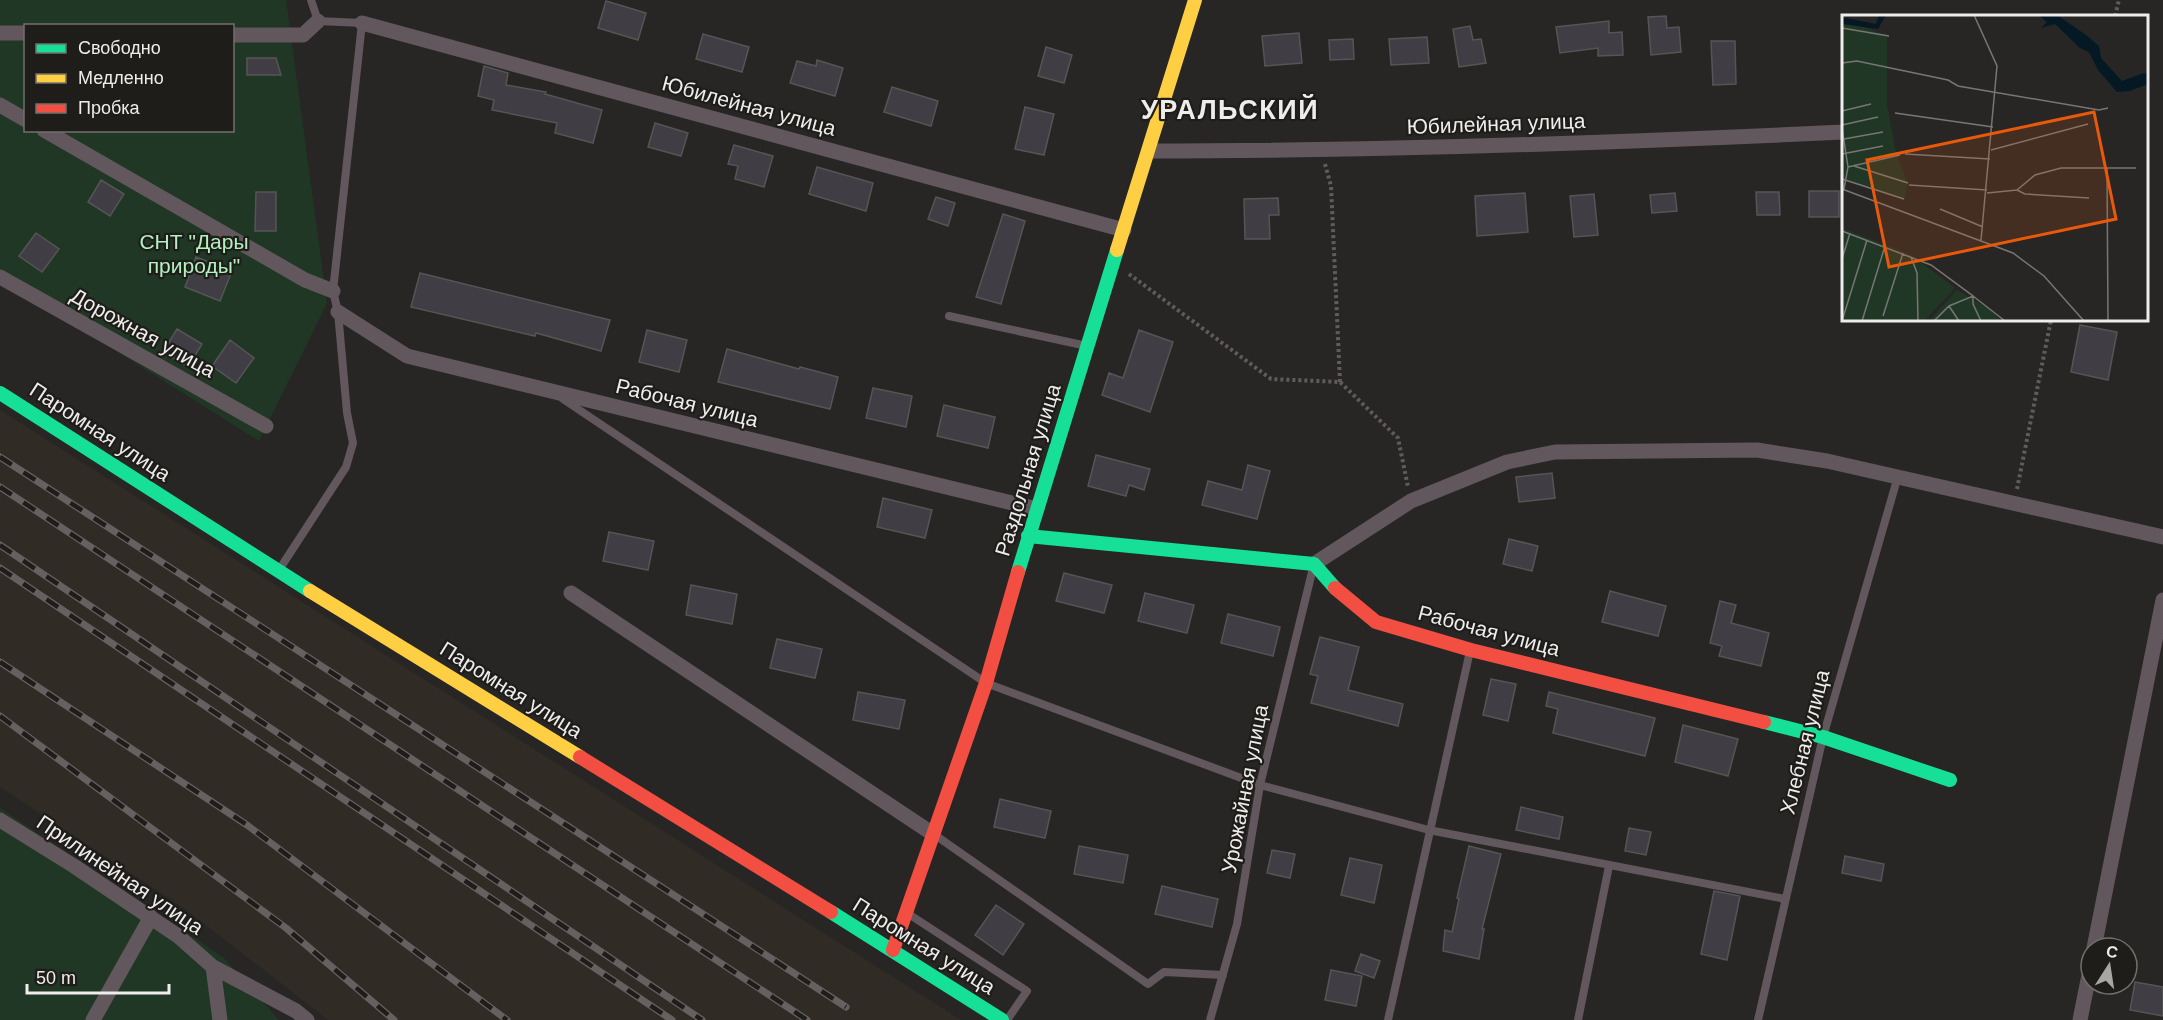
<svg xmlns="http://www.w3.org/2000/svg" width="2163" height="1020" font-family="Arial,sans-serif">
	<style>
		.built { fill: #302b24 }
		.green { fill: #213726; fill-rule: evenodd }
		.building { fill: #403d44; stroke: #555; stroke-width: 1.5 }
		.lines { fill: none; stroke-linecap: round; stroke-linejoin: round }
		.path { stroke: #625b5e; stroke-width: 4; stroke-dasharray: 3 3; stroke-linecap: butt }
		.lane { stroke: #62575c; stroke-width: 8 }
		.street { stroke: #62575c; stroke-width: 15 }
		.fast { stroke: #16e098; stroke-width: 14 }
		.slow { stroke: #ffcf43; stroke-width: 14 }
		.jam { stroke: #f24e42; stroke-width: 14 }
		.rail-casing { stroke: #666061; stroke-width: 7 }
		.rail { stroke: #1f1d1a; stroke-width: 4.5; stroke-dasharray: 14; stroke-linecap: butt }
		.labels { text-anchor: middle; stroke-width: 4.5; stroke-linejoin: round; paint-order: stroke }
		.street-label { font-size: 21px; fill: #eeedeb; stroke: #1f1d1a }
		.park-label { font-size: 21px; fill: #b0f1be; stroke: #1f1d1a }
		.district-label { font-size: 27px; font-weight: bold; letter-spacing: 1.5px; fill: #eeedeb; stroke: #1f1d1a }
		.inset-road { fill: none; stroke: #777674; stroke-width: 1.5 }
		.view { fill: #e8590c; fill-opacity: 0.15; stroke: #e8590c; stroke-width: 3 }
		.inset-edge { fill: none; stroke: #eeedeb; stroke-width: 3 }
	</style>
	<rect width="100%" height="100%" fill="#272625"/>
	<path class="built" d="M0 410 961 1020H328L185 909 0 787Z"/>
	<path class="green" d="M0 0H286L327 303 259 441 0 278ZM26 26H232V130H26Z
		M0 808 224 958 279 1020H0Z"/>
	<path class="building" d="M606 1 646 13 638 40 598 28Z
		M1666 16 1667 28 1679 27 1681 52 1651 55 1648 17Z
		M1609 21V33L1622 32 1623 55 1598 56V48L1560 53 1556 27Z
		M1470 26 1473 40 1481 39 1486 63 1459 67 1453 29Z
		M1299 33 1302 63 1265 66 1262 36Z
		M703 34 749 47 742 72 696 59Z
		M1427 37 1429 63 1391 65 1389 39Z
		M1353 39 1354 59 1330 60 1329 40Z
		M1711 41H1735L1736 84 1713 85Z
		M1046 47 1072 55 1064 83 1038 76Z
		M247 58H276L281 75H247Z
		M817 60 843 68 835 96 790 83 797 61 816 66Z
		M484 66 508 73 506 85 546 92 545 94 602 110 593 143 555 133 557 123 492 110 494 100 478 96Z
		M892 87 938 101 931 126 884 112Z
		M1025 107 1054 114 1044 155 1015 149Z
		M655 123 688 133 681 156 648 147Z
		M734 145 773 156 764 187 735 179 738 166 728 164Z
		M817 167 873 183 866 211 809 194Z
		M101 180 124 194 110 216 88 202Z
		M1809 191H1839V217H1809Z
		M256 192H276V231H255Z
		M1756 192H1779L1780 215H1757Z
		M1525 193 1528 232 1477 236 1475 196Z
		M1675 193 1677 211 1652 213 1650 195Z
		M1594 194 1598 235 1574 237 1570 196Z
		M936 197 955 203 948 226 928 219Z
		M1278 198 1279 215H1269L1270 239H1245L1244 199Z
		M1003 214 1025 221 1001 304 976 297Z
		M36 233 59 249 42 272 19 256Z
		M196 257 232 271 220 301 185 287Z
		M420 273 610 320 601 351 536 333 535 336 411 307Z
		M2080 325 2117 332 2108 380 2071 372Z
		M177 329 202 344 188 367 163 352Z
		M647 330 687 340 679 372 639 362Z
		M1139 330 1173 342 1150 412 1102 395 1109 373 1123 378Z
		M230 340 254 358 236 383 212 366Z
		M727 349 799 369 800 367 838 377 830 409 718 382Z
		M873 388 912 396 906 427 866 418Z
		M944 405 995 417 988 448 937 436Z
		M1096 455 1150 469 1144 490 1129 485 1126 496 1088 486Z
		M1248 465 1270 471 1257 519 1202 505 1208 481 1242 490Z
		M1552 473 1555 498 1519 502 1516 477Z
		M883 498 932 510 925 538 877 527Z
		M609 532 654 541 648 570 603 561Z
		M1509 539 1538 546 1532 571 1503 564Z
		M1064 573 1112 585 1104 613 1056 601Z
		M691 585 737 594 732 624 686 615Z
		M1610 591 1666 606 1658 636 1602 622Z
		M1145 593 1194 605 1187 633 1138 621Z
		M1720 601 1736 605 1731 623 1769 633 1761 666 1719 656 1722 646 1710 643Z
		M1228 614 1280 627 1273 656 1221 643Z
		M1320 637 1359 647 1348 690 1403 704 1398 726 1311 703 1318 676 1310 674Z
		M777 639 822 649 815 678 770 668Z
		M1491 679 1516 684 1508 721 1483 715Z
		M858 692 905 700 899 729 853 720Z
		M1549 692 1655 718 1645 756 1553 733 1558 709 1546 706Z
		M1683 725 1738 739 1728 776 1675 762Z
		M1000 799 1051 811 1045 838 994 827Z
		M1521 807 1563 817 1559 839 1516 830Z
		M1629 828 1651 832 1646 855 1625 851Z
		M1079 846 1128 855 1123 883 1074 874Z
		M1469 846 1501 854 1482 929H1484L1479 959 1443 951 1445 930 1452 932 1459 899 1457 898Z
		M1272 850 1295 854 1290 878 1267 873Z
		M1845 856 1884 864 1881 881 1842 873Z
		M1350 858 1382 865 1374 903 1341 895Z
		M1162 886 1218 899 1212 927 1155 914Z
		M1714 891 1740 896 1727 960 1701 954Z
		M996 905 1024 924 1003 955 975 935Z
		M1361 954 1380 961 1374 978 1355 971Z
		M1331 970 1362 976 1356 1006 1325 1000Z
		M2135 982 2163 987V1016L2130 1010Z"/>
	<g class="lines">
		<path class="path" d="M2115 16 2119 0
			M1325 164 1331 186 1340 382
			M1129 274 1271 379 1340 382 1398 438 1408 487
			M2017 489 2051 320"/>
		<path class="lane" d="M949 316 1087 346
			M563 399 986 683 1260 785 1429 830 1785 899
			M279 570 346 467 353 443 347 413 338 312 333 291 362 23 318 21 311 0
			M935 835 1148 984 1164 972 1223 975
			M907 913 1027 991 1007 1020
			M1210 1020 1237 924 1260 785 1313 568
			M1388 1020 1470 651
			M1578 1020 1609 866
			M1758 1020 1823 737 1898 476"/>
		<path class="street" d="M362 23 1124 230
			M0 33H26
			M232 35H303L318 21
			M0 105 26 120
			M44 130 305 280 333 291
			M1149 151C1381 151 1612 143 1844 132
			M0 277 266 426
			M338 312 407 356 1037 509
			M1314 564 1411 501 1507 462 1555 452 1757 450 1827 461 2163 537
			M571 593 933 834
			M0 820 74 866 178 936 213 967 296 1011 307 1020
			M2094 948 2163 600
			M213 967 220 1020
			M93 1020 151 917
			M2080 1020 2091 965"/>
		<path class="fast" d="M0 393 310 591
			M1028 536 1314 564 1335 588
			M1018 572 1117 250
			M1764 722 1823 737 1950 780
			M831 912 1002 1020"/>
		<path class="slow" d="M1117 250 1195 0
			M310 591 580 757"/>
		<path class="jam" d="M1335 588 1376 622 1471 650 1764 722
			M580 757 831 912
			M893 950 986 683 1018 572"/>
		<defs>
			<path id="rail" d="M0 457 846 1007
				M0 487 807 1020
				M0 545 702 1020
				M0 568 672 1020
				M0 662 247 825 507 1020
				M0 716 286 928 394 1020"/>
		</defs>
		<use href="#rail" class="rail-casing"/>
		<use href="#rail" class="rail"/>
	</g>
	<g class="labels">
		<g class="street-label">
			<text transform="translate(749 106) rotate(15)" y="7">Юбилейная улица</text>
			<text transform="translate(1496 124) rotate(-2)" y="7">Юбилейная улица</text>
			<text transform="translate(143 333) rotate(29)" y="7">Дорожная улица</text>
			<text transform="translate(687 403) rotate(14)" y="7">Рабочая улица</text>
			<text transform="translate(100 432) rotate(33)" y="7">Паромная улица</text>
			<text transform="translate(1028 470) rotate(-73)" y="7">Раздольная улица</text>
			<text transform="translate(1489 631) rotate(15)" y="7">Рабочая улица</text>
			<text transform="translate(511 690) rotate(32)" y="7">Паромная улица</text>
			<text transform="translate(1805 742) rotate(-76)" y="7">Хлебная улица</text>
			<text transform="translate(1245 789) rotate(-79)" y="7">Урожайная улица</text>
			<text transform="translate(120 875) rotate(34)" y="7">Прилинейная улица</text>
			<text transform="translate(924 946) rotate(32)" y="7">Паромная улица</text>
		</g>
		<g class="park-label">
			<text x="194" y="249">СНТ "Дары<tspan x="194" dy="24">природы"</tspan></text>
		</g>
		<g class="district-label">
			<text x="1230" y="119">УРАЛЬСКИЙ</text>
		</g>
	</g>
	<g transform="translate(1842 15)">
		<rect width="306" height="306" fill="#272625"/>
		<path d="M0 4 45 21V90L54 138 66 169 62 185 0 163ZM0 213 69 240 113 273 82 306H0ZM115 275 147 294 159 306H87Z" fill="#213726"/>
		<path d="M37 0H44L36 14 0 9V4L4 3 34 9ZM197 0H215L244 20 257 31 259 43 280 66 302 58 306 59V69L288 76 275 77 256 55 247 37 238 33 213 9 199 13 205 7Z" fill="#041923"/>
		<path class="inset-road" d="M132 0 155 51 139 225M0 13 47 21M0 48 15 46 106 65 116 71 257 95 266 93M0 96 29 89M53 98 151 112M0 110 36 102M0 113 6 152 2 174M2 124 41 117M149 135 246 109M0 139 41 131M63 139 148 144M12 151 66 168M6 152 58 140M265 153 266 306M0 164 62 184M67 170 145 175M0 174 171 238 202 261 242 306M175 175 193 160 219 153H294M145 178 175 175 183 179 247 183M98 194 141 212M0 216 89 250 131 281V289L139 306M69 242 75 258 76 306M0 244 8 218M107 291 117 306M41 301 61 238M0 306 25 225M20 306 43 231M92 306 107 291 131 281 163 306"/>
		<path class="view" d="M252 97 274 204 47 252 25 145Z"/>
		<rect width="306" height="306" class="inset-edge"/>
	</g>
	<rect x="24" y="24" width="210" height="108" fill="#1f1d1a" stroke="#72706e" stroke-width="1.5"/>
	<rect x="36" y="44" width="30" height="9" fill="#16e098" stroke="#72706e" stroke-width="1.5"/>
	<text x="78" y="54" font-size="18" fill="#eeedeb">Свободно</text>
	<rect x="36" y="74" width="30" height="9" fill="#ffcf43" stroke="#72706e" stroke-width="1.5"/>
	<text x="78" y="84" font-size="18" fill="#eeedeb">Медленно</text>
	<rect x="36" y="104" width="30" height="9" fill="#f24e42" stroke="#72706e" stroke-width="1.5"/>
	<text x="78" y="114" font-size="18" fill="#eeedeb">Пробка</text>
	<g transform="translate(2109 966) rotate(12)"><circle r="28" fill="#1f1d1a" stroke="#72706e" stroke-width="1.5"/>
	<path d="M0-4.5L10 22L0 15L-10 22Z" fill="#a8a7a6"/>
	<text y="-9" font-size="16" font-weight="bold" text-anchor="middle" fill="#eeedeb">С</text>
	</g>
	<path d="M27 984v9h142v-9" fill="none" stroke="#eeedeb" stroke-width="3"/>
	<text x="36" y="984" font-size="18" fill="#eeedeb" stroke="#1f1d1a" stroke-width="4.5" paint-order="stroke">50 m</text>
</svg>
